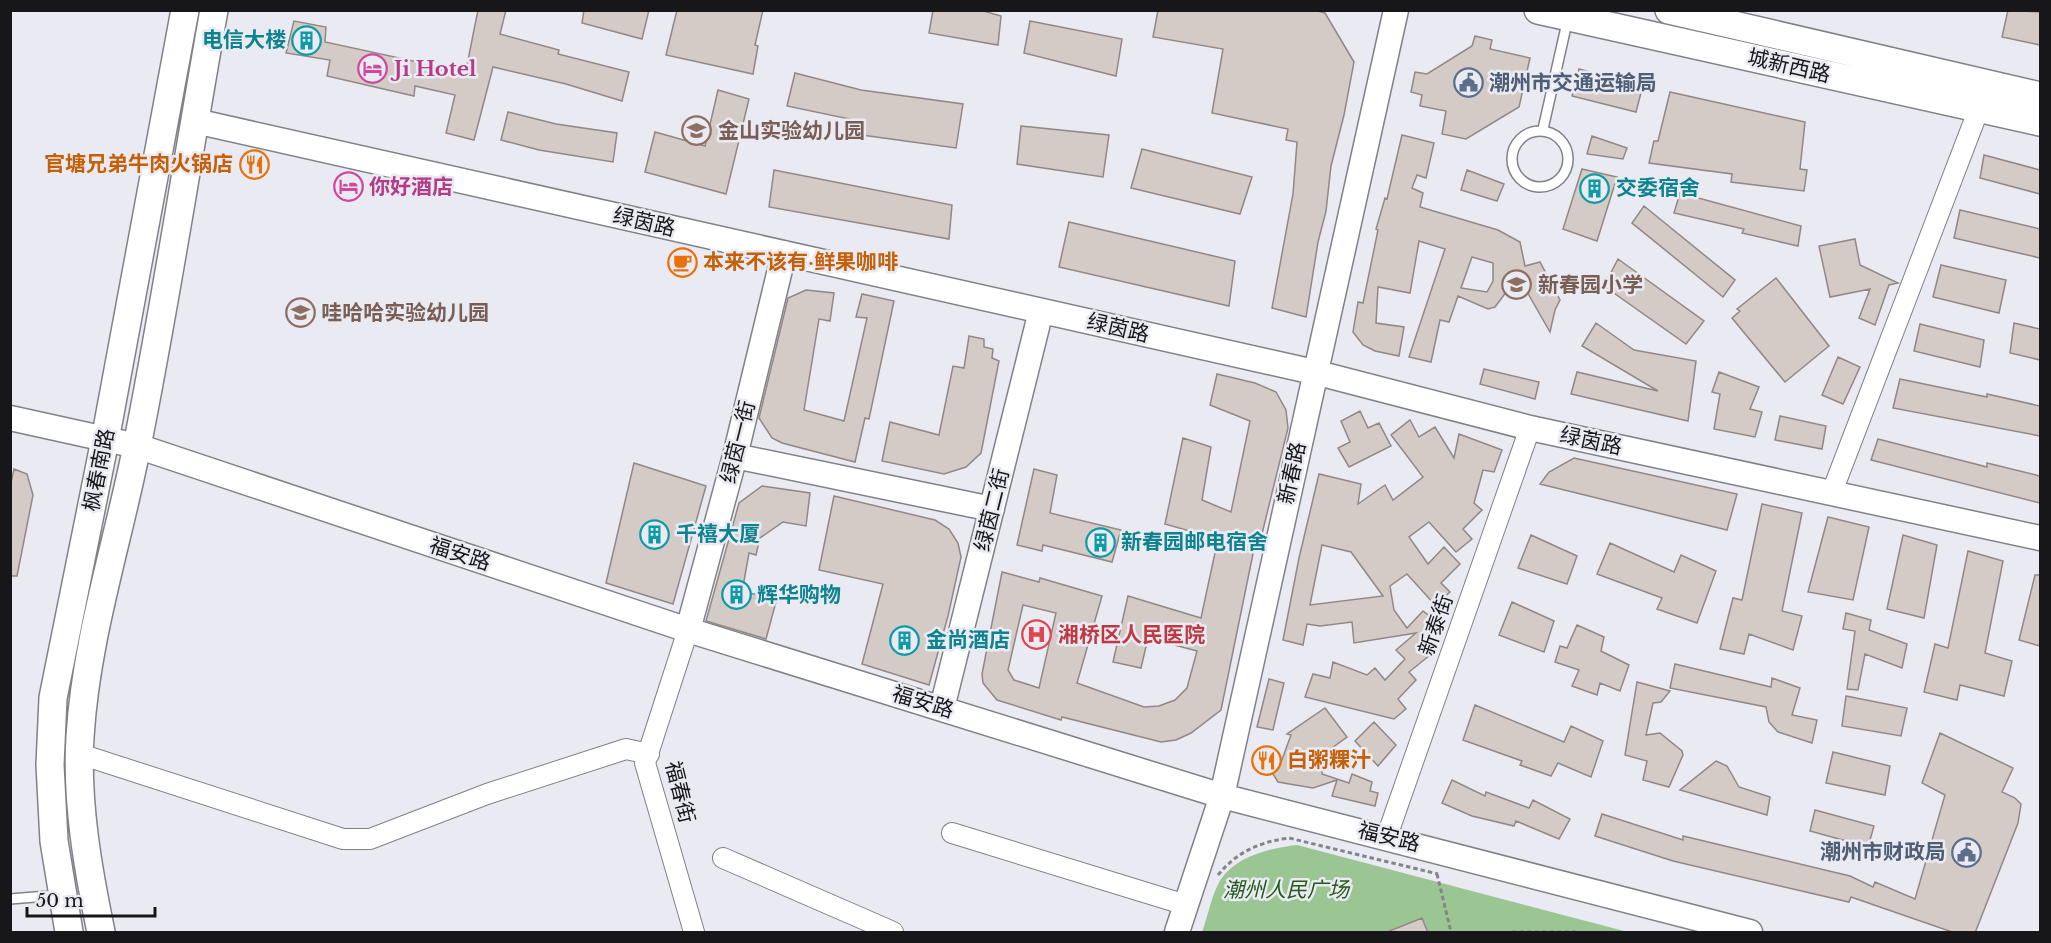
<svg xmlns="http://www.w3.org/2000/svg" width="2051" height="943" font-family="'Libre Baskerville','Noto Sans SC',serif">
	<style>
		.green { fill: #9cc594 }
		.building { fill: #d4cbc7; stroke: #918885; stroke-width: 1.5; fill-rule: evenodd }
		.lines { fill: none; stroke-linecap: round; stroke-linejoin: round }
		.service-casing { stroke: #818188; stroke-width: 12 }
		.minor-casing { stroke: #818188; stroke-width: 22 }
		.tertiary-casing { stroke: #818188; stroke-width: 27 }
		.secondary-casing { stroke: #818188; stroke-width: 30 }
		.path { stroke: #84848a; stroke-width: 3; stroke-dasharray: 4.5 3; stroke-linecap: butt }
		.service { stroke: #fff; stroke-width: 9 }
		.minor { stroke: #fff; stroke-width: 20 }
		.tertiary { stroke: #fff; stroke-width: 24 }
		.secondary { stroke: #fff; stroke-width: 27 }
		.labels { text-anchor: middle; stroke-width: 5; stroke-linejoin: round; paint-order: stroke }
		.culture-label { font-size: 21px; font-weight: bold; fill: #0d838f; stroke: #eaeaf3; text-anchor: start }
		.street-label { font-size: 21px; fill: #17171a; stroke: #eaeaf3 }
		.hotel-label { font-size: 21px; font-weight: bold; fill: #b23c85; stroke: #eaeaf3; text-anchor: start }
		.service-label { font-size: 21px; font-weight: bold; fill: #4e5e75; stroke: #eaeaf3; text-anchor: start }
		.education-label { font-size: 21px; font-weight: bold; fill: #785e54; stroke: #eaeaf3; text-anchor: start }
		.food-label { font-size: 21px; font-weight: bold; fill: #c56008; stroke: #eaeaf3; text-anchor: start }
		.health-label { font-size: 21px; font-weight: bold; fill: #be3a42; stroke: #eaeaf3; text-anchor: start }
		.park-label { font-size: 21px; font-style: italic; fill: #235919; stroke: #eaeaf3 }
	</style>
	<rect width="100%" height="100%" fill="#eaeaf3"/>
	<path class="green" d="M1297 845 1628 932H1202C1208 916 1212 893 1221 879 1237 856 1271 848 1297 845Z"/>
	<path class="building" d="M478 10H506L500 34 559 50 558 54 629 72 622 101 566 84 493 67 474 140 446 133 455 95 415 86 414 96 327 76 330 60 286 53 294 21 326 27 325 42 418 62V64L465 75Z
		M584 10H649L642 39 582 23Z
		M677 10H763L755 45 758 46 753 74 666 55Z
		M933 10H980L1001 16 998 45 929 33Z
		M1158 10H1314L1325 13 1354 62 1344 115 1331 166 1326 211 1318 242 1306 317 1272 308 1293 194 1297 142 1286 140 1288 129 1212 113 1223 49 1153 37Z
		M2008 10 2040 12V45L2002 37Z
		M1030 21 1122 39 1116 76 1024 53Z
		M1475 36 1492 40 1490 49 1530 58 1519 107 1466 139 1442 134 1446 111 1420 106 1422 95 1411 92 1415 72 1427 74 1472 46Z
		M1579 69 1643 85 1636 112 1572 96Z
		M795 73 861 90 963 104 956 148 862 135 864 122 787 106Z
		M718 90 749 99 726 194 645 172 655 132 705 146Z
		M1670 92 1805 122 1800 169 1807 170 1804 191 1731 182 1732 174 1649 163 1654 141H1658Z
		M508 112 556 124 617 133 613 162 539 150 501 140Z
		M1021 126 1109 135 1103 177 1017 164Z
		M1402 135 1434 143 1426 178 1417 175 1412 188 1423 193 1420 207 1498 230 1520 242 1525 266 1540 262 1560 300 1555 310 1550 332 1518 276 1495 307 1488 309 1458 296 1449 322 1440 320 1431 362 1409 357 1445 249 1419 241 1410 293 1378 287 1376 323 1404 327 1399 356 1375 351 1363 345 1353 332 1358 302 1363 303 1378 230 1376 229 1385 198 1387 199ZM1472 257 1493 263V281L1487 292 1461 288Z
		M1592 136 1627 148 1623 159 1587 154Z
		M1142 149 1252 177 1240 214 1131 188Z
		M1984 155 2040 170V194L1980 178Z
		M1582 169 1617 177 1597 241 1563 229Z
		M774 170 952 205 949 239 769 207Z
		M1467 170 1504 184 1497 201 1461 190Z
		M1680 193 1801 226 1798 246 1742 233 1744 229 1674 213Z
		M1644 206 1735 280 1723 297 1632 223Z
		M1960 210 2040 229V258L1954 238Z
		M1069 222 1235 261 1229 306 1059 267Z
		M1855 239 1860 265 1898 283 1889 285 1875 325 1859 318 1870 289 1830 297 1819 246Z
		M1618 259 1704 321 1686 344 1604 286Z
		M1941 265 2006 280 1999 313 1933 297Z
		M1776 278 1829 346 1785 382 1732 318 1740 311 1737 309Z
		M806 290 834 293 830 321 819 319 804 410 844 421 867 318 856 317 862 294 894 301 869 419 865 418 855 462 782 443 772 438 759 418 788 298Z
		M1596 323 1634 350 1696 361 1688 421 1571 394 1577 372 1658 391 1582 346Z
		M2014 323 2040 329V360L2010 353Z
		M1920 324 1984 340 1980 367 1914 351Z
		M969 336 984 339V347L993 349 992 358 999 361 981 453 966 467 944 474 882 461 890 422 939 435 953 366 964 368Z
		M1838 357 1860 367 1843 404 1822 395Z
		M1484 369 1539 382 1535 399 1480 384Z
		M1719 372 1759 387 1750 409 1762 412 1755 437 1714 429 1720 394 1712 392Z
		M1217 374 1255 383 1276 392 1286 410 1288 428 1258 550 1254 549 1221 710 1191 733 1176 740 1161 742 1062 717 1061 720 997 700 983 683 982 674 1002 572 1039 582 1040 578 1102 596 1077 683 1144 707 1159 706 1175 700 1187 688 1197 651 1148 638 1141 668 1113 662 1128 596 1201 618 1218 539 1165 524 1183 438 1211 447 1202 500 1231 512 1250 421 1210 405ZM1023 605 1056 613 1039 688 1014 680 1008 670Z
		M1900 379 1987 397V394L2040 406V436L1893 408Z
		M1360 411 1368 428 1379 423 1391 446 1349 467 1338 448 1350 442 1341 421Z
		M1780 416 1826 426 1822 449 1775 440Z
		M1410 420 1419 437 1435 427 1454 458 1459 434 1502 450 1494 472 1483 470 1474 503 1482 510 1463 529 1472 539 1456 552 1429 522 1409 537 1428 564 1444 547 1460 564 1441 583 1450 592 1435 605 1407 574 1390 586 1394 610 1407 628 1423 611 1441 625 1440 629 1436 630 1420 646 1429 656 1409 672 1416 680 1398 699 1406 709 1394 719 1305 697 1313 674 1330 678 1333 662 1367 675 1375 668 1385 680 1405 659 1396 650 1416 633 1354 643 1352 622 1320 626 1307 624 1303 645 1283 640 1299 558 1319 474 1361 484 1358 504 1385 485 1393 500 1423 477 1391 435ZM1322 545 1351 552 1383 596 1310 605Z
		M1878 439 1987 467V463L2040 476V503L1871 460Z
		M1574 458 1737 494 1727 530 1540 484 1549 472Z
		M634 463 706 486 673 604 606 583Z
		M14 469 27 474 33 495 17 576H10V487Z
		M1034 469 1057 475 1050 513 1121 530 1112 562 1043 545 1042 551 1017 545Z
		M762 486 810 493 806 526 783 522 760 538 756 555 749 553 742 592 777 598 766 639 706 621 739 503Z
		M834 496 935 520 949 529 958 543 961 557 948 616 929 685 862 664 883 584 819 570Z
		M1762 504 1802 513 1782 611 1802 616 1793 650 1749 634 1744 654 1720 649 1733 598 1742 600Z
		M1828 517 1869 527 1853 600 1808 592Z
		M1531 535 1577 556 1567 584 1518 568Z
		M1903 535 1937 545 1924 618 1887 609Z
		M1610 543 1674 572 1681 555 1716 571 1697 623 1657 609 1662 598 1597 574Z
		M1968 551 2003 561 1985 653 2012 661 2004 696 1960 685 1957 700 1924 692 1935 644 1948 648Z
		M2035 575H2040V646L2019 640Z
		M1512 602 1554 621 1544 652 1499 635Z
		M1846 613 1871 620 1869 630 1907 644 1902 668 1865 654 1858 690 1847 689 1855 631 1843 629Z
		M1577 625 1604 637 1601 651 1629 665 1620 691 1600 683 1597 695 1572 686 1579 670 1555 662 1560 646 1567 648Z
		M1675 664 1771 687 1772 678 1800 688 1792 715 1817 720 1812 743 1778 732 1769 722 1766 707 1670 688Z
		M1269 679 1284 683 1273 730 1257 727Z
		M1637 682 1670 691 1661 702 1653 703 1646 735 1660 733 1682 751 1683 755 1669 787 1643 780 1647 761 1625 755Z
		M1846 696 1907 708 1901 736 1842 726Z
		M1475 705 1564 742 1571 726 1603 741 1591 777 1558 763 1551 776 1520 765 1522 761 1463 740Z
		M1325 708 1347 737 1325 753 1322 774 1349 783 1352 774 1372 782 1370 791 1378 793 1375 806 1332 796 1337 780 1313 788 1278 782 1265 761 1280 765 1291 735 1287 734Z
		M1374 722 1396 745 1378 766 1355 741Z
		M1940 733 2013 768 2002 792 2015 798 2021 804 2018 823 1975 933H1955L1851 897 1849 902 1673 861 1595 836 1602 814 1683 840V836L1850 876 1873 887 1875 882 1915 899 1945 795 1922 783Z
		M1833 752 1890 766 1885 795 1826 783Z
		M1716 761 1727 766 1739 787 1770 797 1767 815 1680 790Z
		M1452 780 1485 796 1486 792 1529 808 1533 800 1570 819 1559 839 1516 821 1514 826 1472 816 1442 803Z
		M1815 810 1874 826 1868 847 1810 831Z
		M1422 918 1428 933H1387V932Z"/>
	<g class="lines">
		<defs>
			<path id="service" d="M1543 129 1568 18
				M1512 159a28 28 0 1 1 56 0a28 28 0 1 1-56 0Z
				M10 899 59 895"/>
			<path id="minor" d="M1832 492 1983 98
				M688 630 645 763 694 932
				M80 754 343 839H370L487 794 626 749 649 754
				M952 833 1186 905
				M1387 836 1530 428
				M723 858 893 932"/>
			<path id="tertiary" d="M195 121 1314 372 1530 428 2040 538
				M10 418 137 446 688 630 1222 796 1750 932
				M735 456 992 509
				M688 630 735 456 784 253
				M942 708 1041 311
				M1177 932 1222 796 1396 10"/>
			<path id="secondary" d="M1538 10 2040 122
				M1669 10 2040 96
				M69 932 54 841 50 765 53 698 105 440 185 10
				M101 932C88 869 76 802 80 737 86 638 118 542 137 446 166 301 188 156 214 10"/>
		</defs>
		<use href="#service" class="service-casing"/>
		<use href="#minor" class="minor-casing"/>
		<use href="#tertiary" class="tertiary-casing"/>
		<use href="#secondary" class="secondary-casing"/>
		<path class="path" d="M1437 874 1451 932
			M1218 875C1237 852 1259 842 1289 838L1438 874
			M1512 932H1578"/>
		<use href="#service" class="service"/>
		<use href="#minor" class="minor"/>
		<use href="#tertiary" class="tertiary"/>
		<use href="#secondary" class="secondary"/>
	</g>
	<defs>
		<symbol id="building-ring" viewBox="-11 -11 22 22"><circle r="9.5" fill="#eaeaf3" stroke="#0f9aa8" stroke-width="1.5"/><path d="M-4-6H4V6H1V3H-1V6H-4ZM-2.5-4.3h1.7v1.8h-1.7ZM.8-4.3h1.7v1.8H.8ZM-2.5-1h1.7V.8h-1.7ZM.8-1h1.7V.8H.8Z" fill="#0f9aa8"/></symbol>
		<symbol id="hotel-ring" viewBox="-11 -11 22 22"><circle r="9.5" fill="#eaeaf3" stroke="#d1479c" stroke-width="1.5"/><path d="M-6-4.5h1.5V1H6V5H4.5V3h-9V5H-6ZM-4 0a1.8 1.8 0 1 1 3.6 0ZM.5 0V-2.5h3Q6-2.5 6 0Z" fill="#d1479c"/></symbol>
		<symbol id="civic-ring" viewBox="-11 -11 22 22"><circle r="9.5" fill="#eaeaf3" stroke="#5c6f8a" stroke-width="1.5"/><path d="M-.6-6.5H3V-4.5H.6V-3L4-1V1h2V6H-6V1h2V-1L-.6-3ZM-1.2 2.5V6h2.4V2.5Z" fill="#5c6f8a"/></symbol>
		<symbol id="school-ring" viewBox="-11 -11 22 22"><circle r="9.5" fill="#eaeaf3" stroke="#8d6e63" stroke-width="1.5"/><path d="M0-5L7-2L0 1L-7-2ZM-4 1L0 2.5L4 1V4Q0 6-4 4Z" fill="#8d6e63"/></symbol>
		<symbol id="restaurant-ring" viewBox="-11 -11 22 22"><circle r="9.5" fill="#eaeaf3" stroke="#e8710a" stroke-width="1.5"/><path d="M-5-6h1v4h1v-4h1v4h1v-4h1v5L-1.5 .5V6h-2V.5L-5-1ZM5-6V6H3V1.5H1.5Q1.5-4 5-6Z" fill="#e8710a"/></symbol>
		<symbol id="cafe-ring" viewBox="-11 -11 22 22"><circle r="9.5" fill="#eaeaf3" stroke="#e8710a" stroke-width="1.5"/><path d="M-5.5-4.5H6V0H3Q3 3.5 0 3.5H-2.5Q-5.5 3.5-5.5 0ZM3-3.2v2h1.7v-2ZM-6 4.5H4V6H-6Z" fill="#e8710a"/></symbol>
		<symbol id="hospital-ring" viewBox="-11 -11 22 22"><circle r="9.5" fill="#eaeaf3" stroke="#e0444e" stroke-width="1.5"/><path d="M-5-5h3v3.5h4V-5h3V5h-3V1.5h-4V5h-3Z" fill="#e0444e"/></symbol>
	</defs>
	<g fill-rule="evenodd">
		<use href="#building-ring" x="290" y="24" width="33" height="33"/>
		<use href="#hotel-ring" x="356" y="52" width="33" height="33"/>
		<use href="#civic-ring" x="1452" y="66" width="33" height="33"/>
		<use href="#school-ring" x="680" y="114" width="33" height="33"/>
		<use href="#restaurant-ring" x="238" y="148" width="33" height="33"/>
		<use href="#hotel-ring" x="332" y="170" width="33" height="33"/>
		<use href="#building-ring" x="1578" y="172" width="33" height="33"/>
		<use href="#cafe-ring" x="666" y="246" width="33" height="33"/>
		<use href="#school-ring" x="1500" y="268" width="33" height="33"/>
		<use href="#school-ring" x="284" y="296" width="33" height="33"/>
		<use href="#building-ring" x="638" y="518" width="33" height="33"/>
		<use href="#building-ring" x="1084" y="526" width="33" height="33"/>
		<use href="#building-ring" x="720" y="578" width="33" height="33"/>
		<use href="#hospital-ring" x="1020" y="618" width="33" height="33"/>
		<use href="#building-ring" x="888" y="624" width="33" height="33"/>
		<use href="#restaurant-ring" x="1250" y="744" width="33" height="33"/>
		<use href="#civic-ring" x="1950" y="836" width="33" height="33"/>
	</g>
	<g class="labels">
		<g class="culture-label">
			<text x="286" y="47" text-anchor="end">电信大楼</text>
			<text x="1616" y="195">交委宿舍</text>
			<text x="676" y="541">千禧大厦</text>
			<text x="1121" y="549">新春园邮电宿舍</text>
			<text x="757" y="602">辉华购物</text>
			<text x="926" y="647">金尚酒店</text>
		</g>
		<g class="street-label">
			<text transform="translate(1789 66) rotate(13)" y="7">城新西路</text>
			<text transform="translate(644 222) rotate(13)" y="7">绿茵路</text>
			<text transform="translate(1118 328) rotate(13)" y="7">绿茵路</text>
			<text transform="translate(1591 441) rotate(12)" y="7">绿茵路</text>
			<text transform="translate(738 442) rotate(-76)" y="7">绿茵一街</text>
			<text transform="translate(99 470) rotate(-79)" y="7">枫春南路</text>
			<text transform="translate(1292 473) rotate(-78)" y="7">新春路</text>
			<text transform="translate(992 510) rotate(-76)" y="7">绿茵二街</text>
			<text transform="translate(460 554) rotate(18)" y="7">福安路</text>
			<text transform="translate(1436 625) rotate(-71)" y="7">新泰街</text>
			<text transform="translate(923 702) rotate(17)" y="7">福安路</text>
			<text transform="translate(680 792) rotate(76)" y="7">福春街</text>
			<text transform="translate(1389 837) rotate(14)" y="7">福安路</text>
		</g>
		<g class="hotel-label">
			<text x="394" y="76">Ji Hotel</text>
			<text x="369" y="194">你好酒店</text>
		</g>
		<g class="service-label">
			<text x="1489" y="90">潮州市交通运输局</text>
			<text x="1946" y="859" text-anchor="end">潮州市财政局</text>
		</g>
		<g class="education-label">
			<text x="718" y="138">金山实验幼儿园</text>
			<text x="1538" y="292">新春园小学</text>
			<text x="321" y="320">哇哈哈实验幼儿园</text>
		</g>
		<g class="food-label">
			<text x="233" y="171" text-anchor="end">官塘兄弟牛肉火锅店</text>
			<text x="703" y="269">本来不该有·鲜果咖啡</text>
			<text x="1287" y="767">白粥粿汁</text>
		</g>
		<g class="health-label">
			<text x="1058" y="642">湘桥区人民医院</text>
		</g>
		<g class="park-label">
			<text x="1286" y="897">潮州人民广场</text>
		</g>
	</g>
	<rect width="2051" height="943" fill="none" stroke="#17171a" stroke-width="24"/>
	<path d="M27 907v9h128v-9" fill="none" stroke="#17171a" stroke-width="3"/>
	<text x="36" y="907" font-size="18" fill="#17171a" stroke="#eaeaf3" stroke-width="4.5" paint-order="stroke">50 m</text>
</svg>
